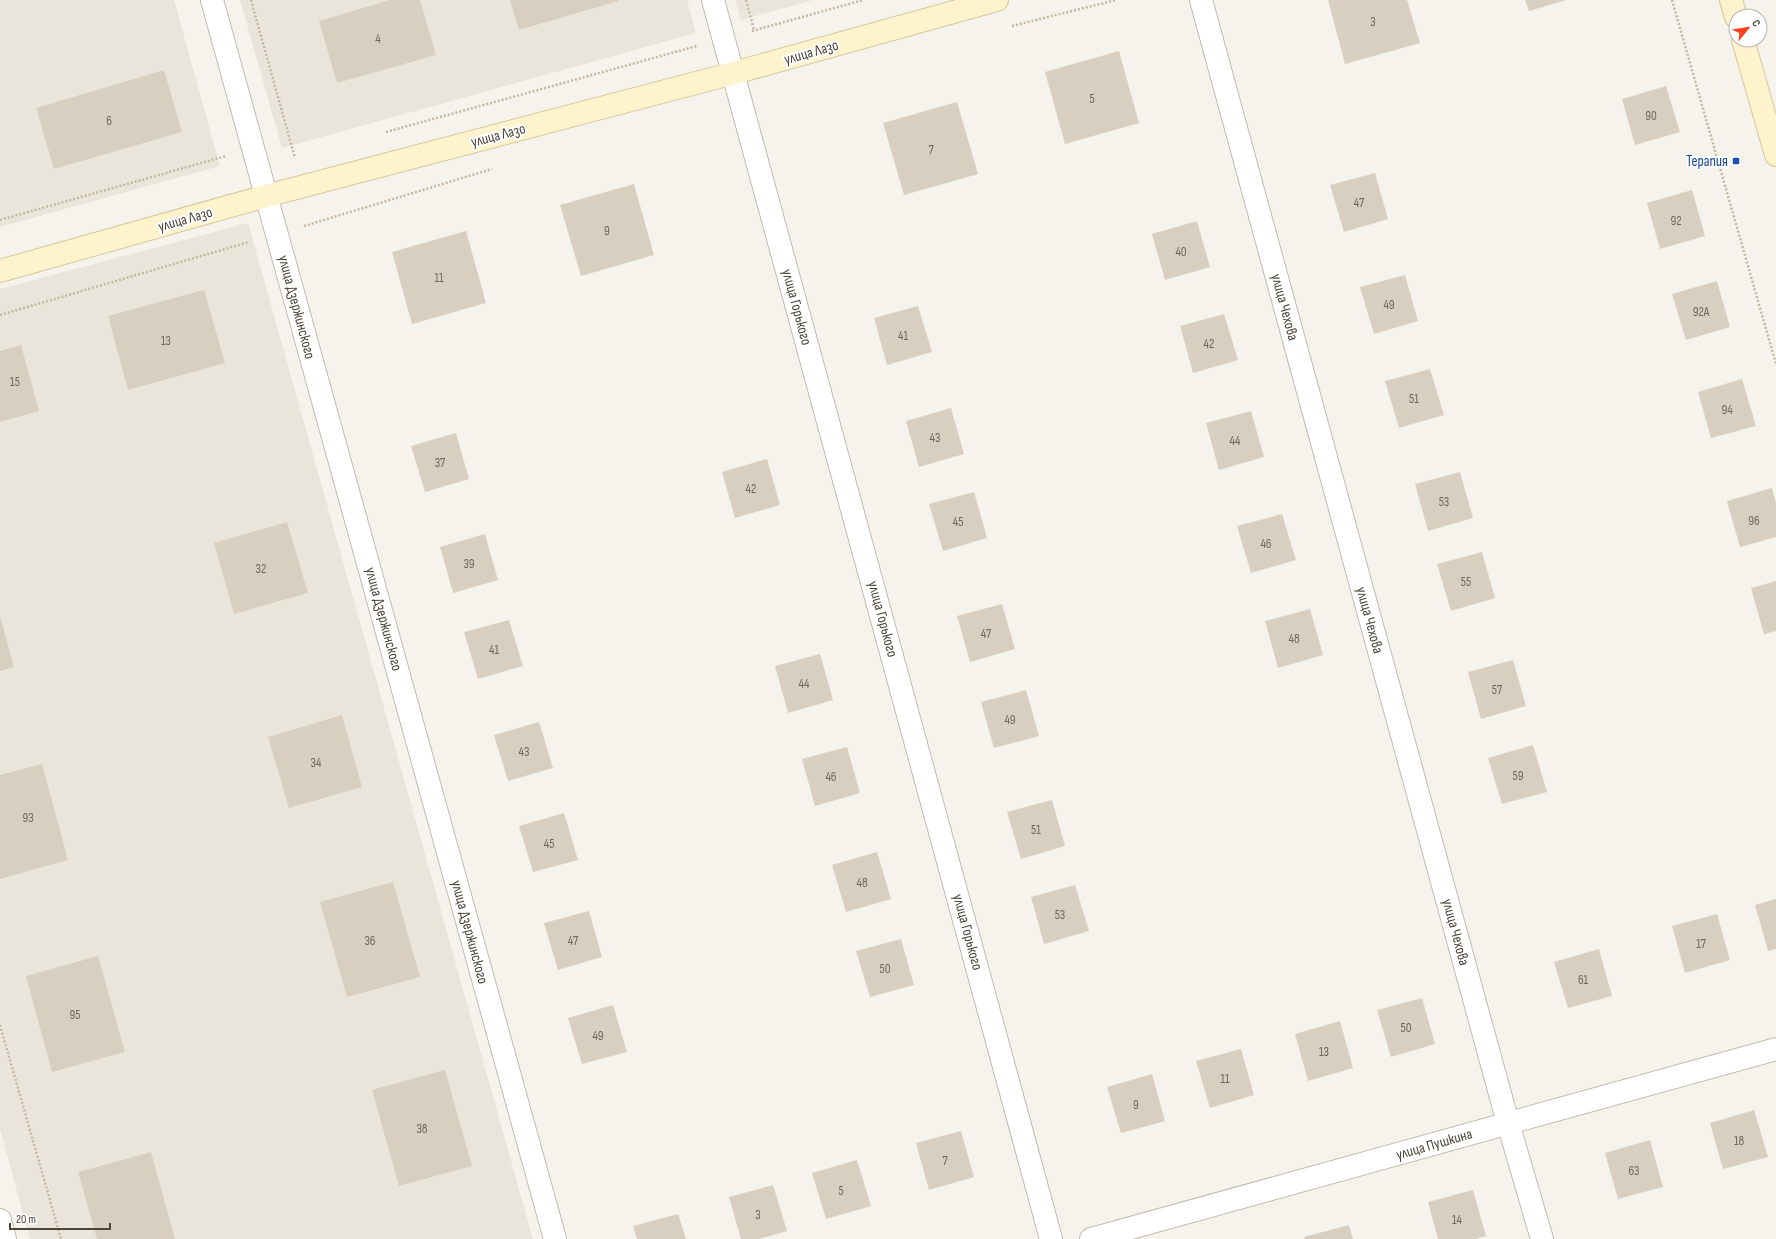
<svg xmlns="http://www.w3.org/2000/svg" width="1776" height="1239" font-family="'Sofia Sans Condensed',sans-serif">
	<style>
		.residential { fill: #eae5da }
		.building { fill: #d8cfc1 }
		.lines { fill: none; stroke-linecap: round; stroke-linejoin: round }
		.street-casing { stroke: #c2bbae; stroke-width: 24 }
		.secondary-casing { stroke: #d6c79b; stroke-width: 24 }
		.path { stroke: #c4b79f; stroke-width: 2.5; stroke-dasharray: 2 2; stroke-linecap: butt }
		.street { stroke: #fff; stroke-width: 22 }
		.secondary { stroke: #fff3cd; stroke-width: 22 }
		.transit-dot { fill: #1a4fb4; stroke: #fff; stroke-width: 1.5 }
		.labels { text-anchor: middle; stroke-width: 4; stroke-linejoin: round; paint-order: stroke }
		.number-label { font-size: 13px; fill: #6e675b }
		.street-label { font-size: 15px; fill: #4b4439; stroke: #fff }
		.transit-label { font-size: 15px; fill: #164399; stroke: #fff; text-anchor: end }
	</style>
	<rect width="100%" height="100%" fill="#f6f3ec"/>
	<path class="residential" d="M0 0H174L220 166 0 227Z
		M240 0H687L696 33 282 148Z
		M735 0H813L741 20Z
		M248 223 533 1239H30L0 1129V289Z"/>
	<path class="building" d="M390 0H420L436 55 337 83 319 21Z
		M510 0H618V1L519 30Z
		M1328 0H1407L1420 43 1345 64Z
		M1525 0H1566L1529 11Z
		M1119 51 1139 123 1065 144 1045 72Z
		M164 70 182 132 54 169 36 108Z
		M1666 86 1680 132 1635 145 1622 99Z
		M957 102 978 174 904 195 883 123Z
		M1375 173 1388 219 1344 232 1330 185Z
		M634 184 654 255 581 276 560 205Z
		M1692 190 1705 236 1660 249 1647 203Z
		M1197 221 1210 267 1165 280 1152 234Z
		M466 231 486 303 412 324 392 252Z
		M1405 275 1418 321 1374 334 1360 287Z
		M1717 281 1730 327 1686 340 1672 294Z
		M204 290 225 363 128 390 108 316Z
		M918 306 932 352 887 365 874 318Z
		M1224 314 1238 360 1193 373 1180 326Z
		M21 345 39 411 0 422V351Z
		M1430 369 1444 415 1399 428 1385 381Z
		M1742 379 1756 426 1711 438 1698 392Z
		M951 408 964 454 919 467 906 421Z
		M1251 411 1264 457 1219 470 1206 423Z
		M456 433 469 479 425 492 411 446Z
		M767 459 780 505 735 518 722 472Z
		M1460 472 1473 518 1428 531 1415 484Z
		M1772 488 1776 503V537L1740 547 1727 501Z
		M974 492 987 538 943 551 929 504Z
		M1282 514 1296 560 1251 573 1237 526Z
		M287 522 308 593 234 614 214 543Z
		M485 534 498 580 453 593 440 547Z
		M1482 552 1495 598 1451 611 1437 564Z
		M1776 581V631L1764 634 1751 588Z
		M1002 604 1015 649 970 662 957 616Z
		M1310 609 1323 655 1278 668 1265 621Z
		M0 616 14 667 0 671Z
		M509 620 523 666 478 679 464 632Z
		M820 654 833 700 788 713 775 666Z
		M1513 660 1526 706 1481 719 1468 672Z
		M1026 690 1039 736 994 748 981 702Z
		M342 715 362 787 289 808 268 737Z
		M539 722 553 768 508 781 494 735Z
		M1533 745 1547 792 1502 804 1488 758Z
		M847 747 860 793 815 806 802 759Z
		M42 764 68 860 0 879V775Z
		M1052 800 1065 846 1021 859 1007 812Z
		M564 813 578 860 533 872 519 826Z
		M877 852 891 899 846 912 832 865Z
		M393 882 420 977 347 997 320 902Z
		M1075 885 1089 931 1044 944 1031 897Z
		M1776 899V949L1768 951 1755 905Z
		M589 911 602 957 558 970 544 923Z
		M1717 914 1730 960 1685 973 1672 926Z
		M901 939 914 985 870 997 856 951Z
		M1599 949 1612 996 1568 1008 1554 962Z
		M98 956 125 1052 52 1072 26 976Z
		M1422 998 1435 1044 1391 1057 1377 1010Z
		M613 1005 627 1052 582 1064 568 1018Z
		M1340 1021 1353 1068 1308 1081 1295 1034Z
		M1241 1049 1254 1095 1210 1108 1196 1061Z
		M445 1070 472 1166 399 1186 372 1090Z
		M1152 1074 1165 1121 1121 1133 1107 1087Z
		M1754 1110 1768 1157 1723 1169 1710 1123Z
		M961 1131 974 1177 929 1190 916 1143Z
		M1650 1140 1663 1187 1618 1199 1605 1153Z
		M151 1152 175 1239H97L78 1172Z
		M857 1160 871 1206 826 1219 812 1173Z
		M773 1185 787 1231 759 1239H741L729 1197Z
		M1473 1190 1486 1236 1476 1239H1438L1428 1202Z
		M678 1214 686 1239H637L633 1226Z
		M1349 1225 1353 1239H1305L1304 1237Z"/>
	<g class="lines">
		<defs>
			<path id="street" d="M212 0 555 1239
				M713 0 1051 1239
				M1201 0 1508 1123 1542 1239
				M0 1220 5 1239
				M1091 1239 1776 1049"/>
			<path id="secondary" d="M1731 0 1736 17
				M1743 40 1776 155
				M0 271 266 196 734 73 997 0"/>
		</defs>
		<use href="#street" class="street-casing"/>
		<use href="#secondary" class="secondary-casing"/>
		<path class="path" d="M251 0 295 158
			M746 0 754 30
			M1672 0 1776 364
			M1012 26 1116 0
			M752 31 863 0
			M386 132 697 46
			M0 220 226 156
			M304 226 492 169
			M0 315 249 242
			M0 1025 61 1239"/>
		<use href="#street" class="street"/>
		<use href="#secondary" class="secondary"/>
	</g>
	<rect class="transit-dot" x="1732" y="157" width="8" height="8" rx="2"/>
	<g class="labels">
		<g class="number-label">
			<text x="1373" y="26">3</text>
			<text x="378" y="43">4</text>
			<text x="1092" y="103">5</text>
			<text x="1651" y="120">90</text>
			<text x="109" y="125">6</text>
			<text x="931" y="154">7</text>
			<text x="1359" y="207">47</text>
			<text x="1676" y="225">92</text>
			<text x="607" y="235">9</text>
			<text x="1181" y="256">40</text>
			<text x="439" y="282">11</text>
			<text x="1389" y="309">49</text>
			<text x="1701" y="316">92А</text>
			<text x="903" y="340">41</text>
			<text x="166" y="345">13</text>
			<text x="1209" y="348">42</text>
			<text x="15" y="386">15</text>
			<text x="1414" y="403">51</text>
			<text x="1727" y="414">94</text>
			<text x="935" y="442">43</text>
			<text x="1235" y="445">44</text>
			<text x="440" y="467">37</text>
			<text x="751" y="493">42</text>
			<text x="1444" y="506">53</text>
			<text x="1754" y="525">96</text>
			<text x="958" y="526">45</text>
			<text x="1266" y="548">46</text>
			<text x="469" y="568">39</text>
			<text x="261" y="573">32</text>
			<text x="1466" y="586">55</text>
			<text x="986" y="638">47</text>
			<text x="1294" y="643">48</text>
			<text x="494" y="654">41</text>
			<text x="804" y="688">44</text>
			<text x="1497" y="694">57</text>
			<text x="1010" y="724">49</text>
			<text x="524" y="756">43</text>
			<text x="316" y="767">34</text>
			<text x="1518" y="780">59</text>
			<text x="831" y="781">46</text>
			<text x="28" y="822">93</text>
			<text x="1036" y="834">51</text>
			<text x="549" y="848">45</text>
			<text x="862" y="887">48</text>
			<text x="1060" y="919">53</text>
			<text x="370" y="945">36</text>
			<text x="573" y="945">47</text>
			<text x="1701" y="948">17</text>
			<text x="885" y="973">50</text>
			<text x="1583" y="984">61</text>
			<text x="75" y="1019">95</text>
			<text x="1406" y="1032">50</text>
			<text x="598" y="1040">49</text>
			<text x="1324" y="1056">13</text>
			<text x="1225" y="1083">11</text>
			<text x="1136" y="1109">9</text>
			<text x="422" y="1133">38</text>
			<text x="1739" y="1145">18</text>
			<text x="945" y="1165">7</text>
			<text x="1634" y="1175">63</text>
			<text x="841" y="1195">5</text>
			<text x="758" y="1219">3</text>
			<text x="1457" y="1224">14</text>
		</g>
		<g class="street-label">
			<text transform="translate(811 52) rotate(-16)" y="5">улица Лазо</text>
			<text transform="translate(498 135) rotate(-15)" y="5">улица Лазо</text>
			<text transform="translate(185 219) rotate(-16)" y="5">улица Лазо</text>
			<text transform="translate(297 307) rotate(75)" y="5">улица Дзержинского</text>
			<text transform="translate(797 307) rotate(75)" y="5">улица Горького</text>
			<text transform="translate(1285 307) rotate(75)" y="5">улица Чехова</text>
			<text transform="translate(384 619) rotate(75)" y="5">улица Дзержинского</text>
			<text transform="translate(883 619) rotate(75)" y="5">улица Горького</text>
			<text transform="translate(1370 620) rotate(75)" y="5">улица Чехова</text>
			<text transform="translate(470 932) rotate(75)" y="5">улица Дзержинского</text>
			<text transform="translate(968 932) rotate(75)" y="5">улица Горького</text>
			<text transform="translate(1456 932) rotate(75)" y="5">улица Чехова</text>
			<text transform="translate(1434 1144) rotate(-16)" y="5">улица Пушкина</text>
		</g>
		<g class="transit-label">
			<text x="1728" y="166">Терапия</text>
		</g>
	</g>
	<g transform="translate(1748 28) rotate(60)"><circle r="19" fill="#ffffff" stroke="#b7b4b0"/>
	<path d="M0-3L7 15L0 10L-7 15Z" fill="#fc3f1d"/>
	<text y="-6" font-size="11" font-weight="bold" text-anchor="middle" fill="#4b4439">С</text>
	</g>
	<path d="M10 1223v6h100v-6" fill="none" stroke="#4b4439" stroke-width="2"/>
	<text x="16" y="1223" font-size="12" fill="#4b4439" stroke="#ffffff" stroke-width="3" paint-order="stroke">20 m</text>
</svg>
